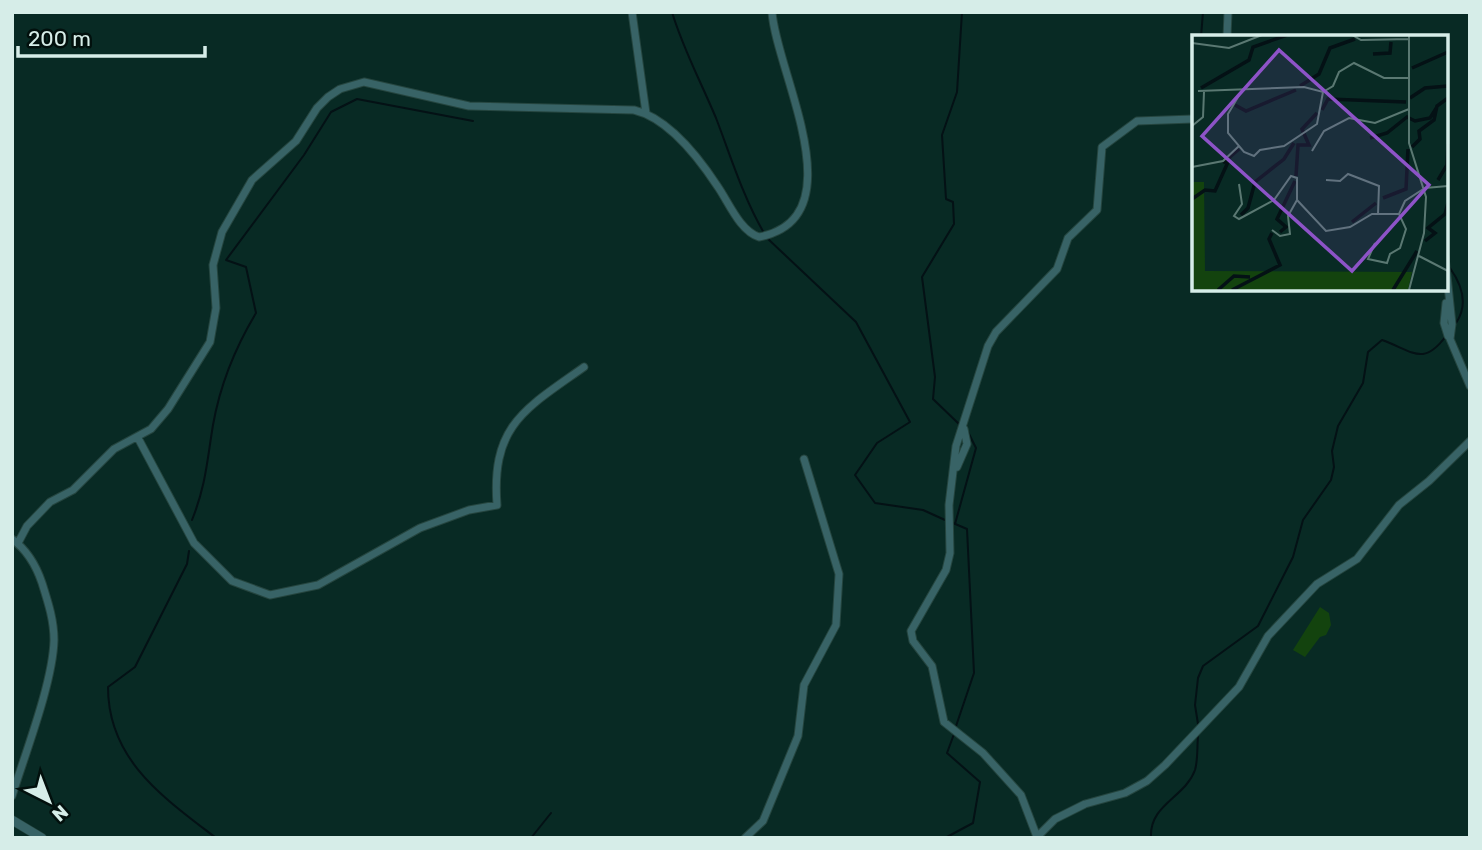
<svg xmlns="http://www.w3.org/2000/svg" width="1482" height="850" font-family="Rubik,sans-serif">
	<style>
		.garden { fill: #13430e }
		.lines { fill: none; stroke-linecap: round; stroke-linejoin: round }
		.stream { stroke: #041115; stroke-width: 2 }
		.minor-casing { stroke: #25453f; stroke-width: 9 }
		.tertiary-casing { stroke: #25453f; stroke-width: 10 }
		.minor { stroke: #386366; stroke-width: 7 }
		.tertiary { stroke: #386366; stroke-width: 9 }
		.inset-river { fill: none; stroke: #041115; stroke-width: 3.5 }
		.inset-road { fill: none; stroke: #5a7872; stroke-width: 2 }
		.view { fill: #8d53c7; fill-opacity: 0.15; stroke: #8d53c7; stroke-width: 3.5 }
		.inset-edge { fill: none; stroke: #d6ede8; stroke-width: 3.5 }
	</style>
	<rect width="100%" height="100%" fill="#082a24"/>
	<path class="garden" d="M1320 607 1329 613 1331 625 1326 635 1320 637 1305 657 1293 650Z"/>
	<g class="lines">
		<path class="stream" d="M672 12C683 49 701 82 716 118 731 157 743 197 764 233
			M1201 37 1203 12
			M767 238 856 322 910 422 877 443 855 475 875 503 923 510 945 520
			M1450 268C1462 285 1469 304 1456 323
			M959 424 933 399 935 377 922 277 954 224 953 202 946 199 942 135 957 92 962 12
			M192 520C206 485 207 461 213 425 220 385 235 348 256 313L246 267 226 260 304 155 331 112 357 99 473 121
			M953 523 967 529 974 673 955 729
			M955 524 976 448 968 432
			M189 551 187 564 135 667 108 687C108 760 163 797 216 838
			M1198 724 1195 705 1198 678 1203 666 1258 626 1293 557 1303 520 1331 480 1334 467 1332 451 1338 426 1363 383 1368 352 1382 340C1413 351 1423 367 1446 336
			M531 838 551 813
			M945 838 973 823 980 782 947 753 954 734
			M1151 838C1149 804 1185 798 1195 770 1198 760 1197 747 1198 736"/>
		<defs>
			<path id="minor" d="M632 12 646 113
				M1227 37 1228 12
				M1445 257 1452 324 1450 339 1470 386
				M1446 303 1444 323 1448 336
				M138 438 194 543 232 581 270 595 318 585 420 528 469 510 497 505C491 425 525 409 584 367
				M957 467 967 444 964 429
				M12 539C27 550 36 565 42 583 48 602 54 620 54 640 53 682 25 754 12 796
				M18 543 27 526 50 502 73 490 114 449 151 429 168 409 210 342 216 308 213 265 222 232 252 180 296 141 317 108 328 97 340 89 364 82 469 106 634 110C668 118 699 158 718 187 729 203 740 231 759 237 858 218 776 72 772 12
				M1037 837 1021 795 983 753 944 722 932 666 913 641 911 631 946 570 950 553 949 505 956 446 988 346 996 332 1057 269 1068 238 1097 210 1102 147 1137 121 1193 119
				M745 838 763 821 798 736 804 685 836 625 839 574 804 459
				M1036 838 1055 819 1085 804 1125 793 1147 781 1165 765 1239 687 1268 636 1317 584 1357 559 1399 505 1429 481 1470 441"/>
			<path id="tertiary" d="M12 820 42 838"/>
		</defs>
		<use href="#minor" class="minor-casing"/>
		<use href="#tertiary" class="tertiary-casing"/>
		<use href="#minor" class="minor"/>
		<use href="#tertiary" class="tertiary"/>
	</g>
	<g transform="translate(1192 35)">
		<rect width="256" height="256" fill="#082a24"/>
		<path d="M0 147H12L13 236 220 237 216 255H0Z" fill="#13430e"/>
		<path class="inset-river" d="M181 19 198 18 199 7M220 33 256 17M108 51 127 39 138 13 163 4M9 53 57 25 61 12 95 0M218 63 233 53 256 51M43 70 54 76 104 55M130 75 136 64 214 67M178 103 195 98 215 82 223 86 238 83 245 72M220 112 228 104 227 96 242 85 245 71 256 63M31 128 47 114M104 141 106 110H117L110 94 125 78M246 145 255 130 256 109M191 163 214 154 216 114M0 164 13 155 23 156 36 127M49 180 56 173 63 147 92 124 102 108M160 187 184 168M88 197 94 192 85 184 103 146M233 206 243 198 236 193 253 179 256 168M26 255 42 241 58 242M40 255 88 230 77 204 80 198M201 255 225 216"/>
		<path class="inset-road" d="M160 0 169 5 217 4M217 0V108L234 162 232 198 217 255M0 8 37 13 70 0M6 56 112 52 131 57 141 51 147 37 162 28 192 43H217M49 57 36 79V98L52 117 62 121 68 115 92 111 125 89 131 57M0 91 11 82 12 57M120 116 132 96 157 83 183 88 217 74M0 132 31 126 47 111M134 145 148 146 156 139 187 151 186 179M47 149 50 169 42 181 47 184 82 165 99 141 105 143V165L134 196 158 192 180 179H207M80 195 88 201 98 199 96 181 105 165M183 208 176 224 195 228 198 219 208 213 214 194 207 179 213 166 233 153 256 151M227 221 256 236"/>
		<path class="view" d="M87 15 237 150 160 236 10 101Z"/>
		<rect width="256" height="256" class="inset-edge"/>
	</g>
	<rect width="1482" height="850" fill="none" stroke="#d6ede8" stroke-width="28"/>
	<g transform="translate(49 801) rotate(138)" stroke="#02100d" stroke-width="5" paint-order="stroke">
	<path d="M0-5L12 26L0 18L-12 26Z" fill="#d6ede8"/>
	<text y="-10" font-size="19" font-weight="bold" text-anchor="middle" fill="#d6ede8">N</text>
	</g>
	<path d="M18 46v10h187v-10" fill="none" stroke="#d6ede8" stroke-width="3.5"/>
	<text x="28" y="46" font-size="21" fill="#d6ede8" stroke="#02100d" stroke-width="5" paint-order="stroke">200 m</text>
</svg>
